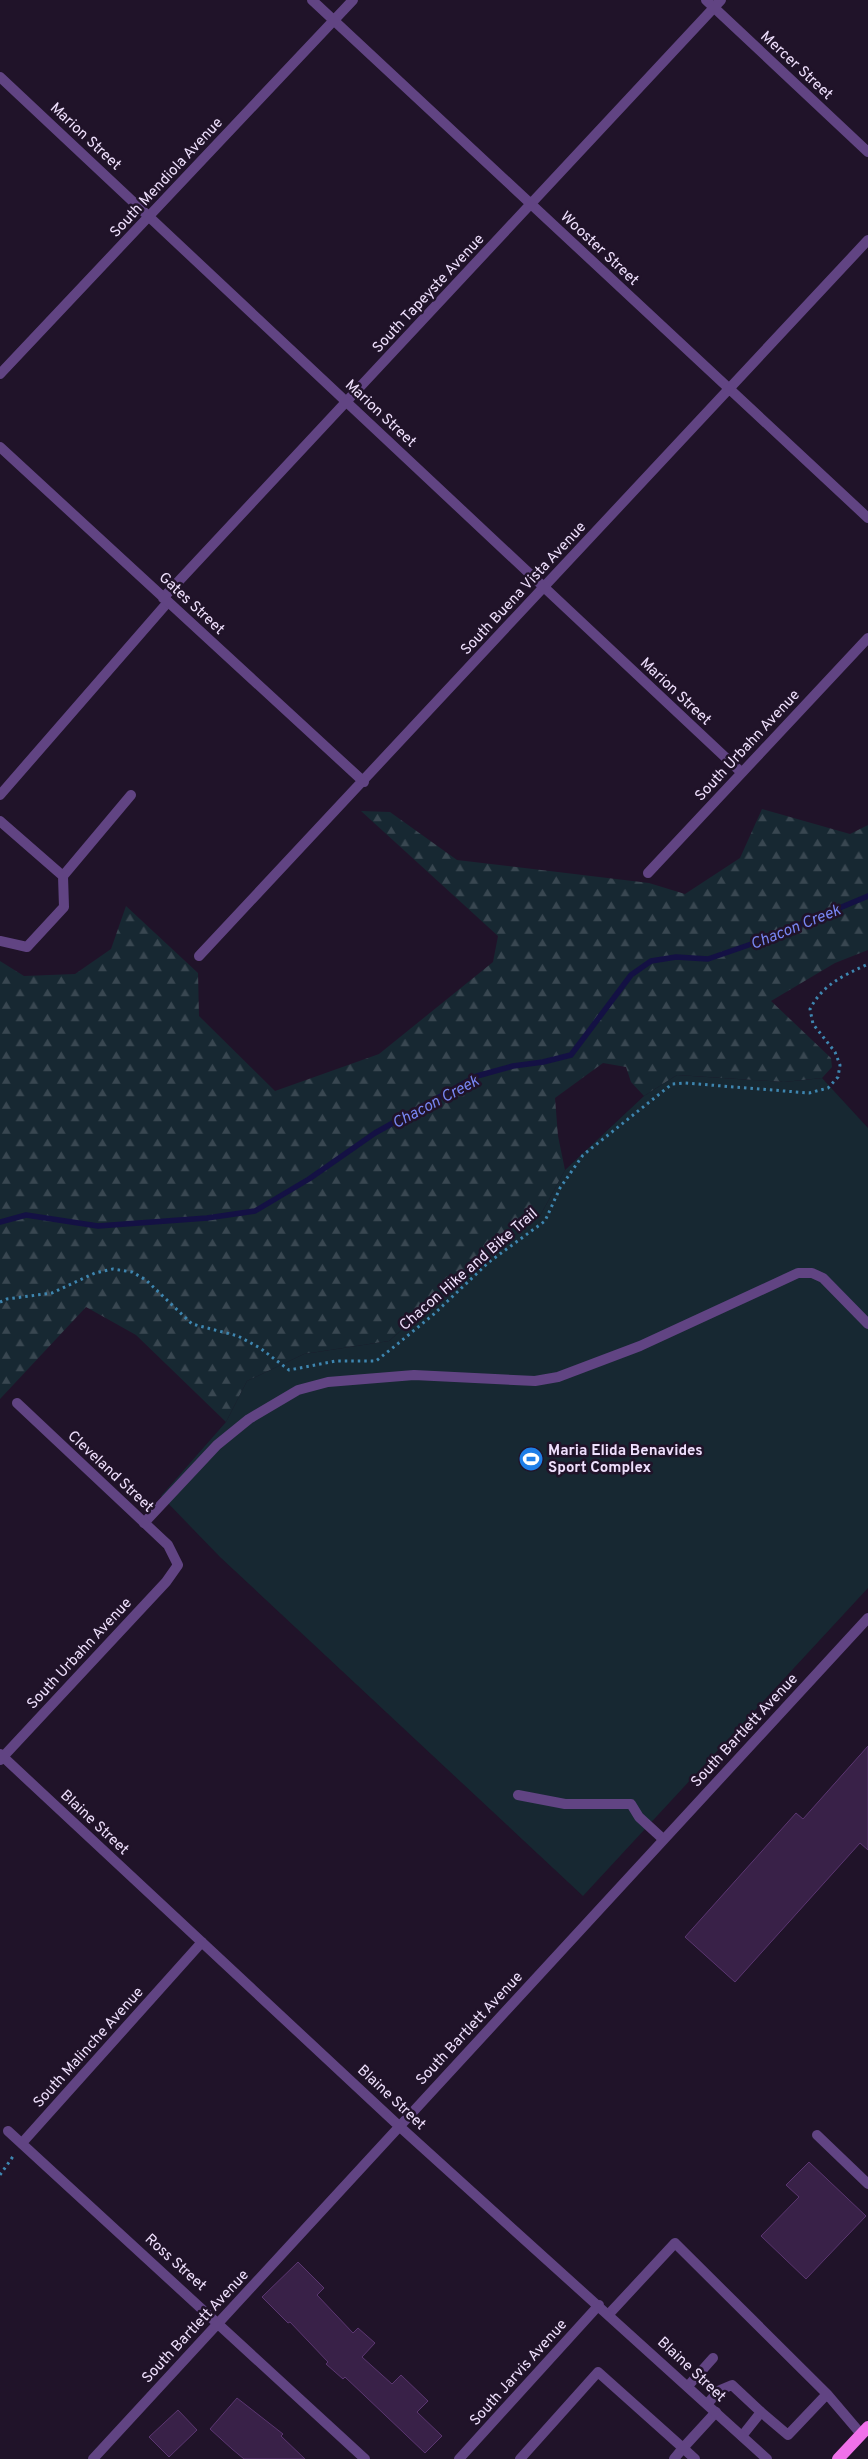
<svg xmlns="http://www.w3.org/2000/svg" width="868" height="2459" font-family="Overpass,sans-serif">
	<style>
		.forest { fill: url(#forest-firs) }
		.pitch { fill: #172832 }
		.lines { fill: none; stroke-linecap: round; stroke-linejoin: round }
		.stream { stroke: #141144; stroke-width: 5.5 }
		.building { fill: #392148; stroke: #5b3671 }
		.path { stroke: #3e86b0; stroke-width: 3; stroke-dasharray: 2.5 4; stroke-linecap: butt }
		.service { stroke: #614483; stroke-width: 10 }
		.minor { stroke: #614483; stroke-width: 10 }
		.primary { stroke: #f071ea; stroke-width: 12 }
		.labels { text-anchor: middle; stroke-width: 5; stroke-linejoin: round; paint-order: stroke }
		.street-label { font-size: 15px; fill: #eedffc; stroke: #201329 }
		.poi-label { font-size: 15px; font-weight: bold; fill: #eedffc; stroke: #201329; text-anchor: start }
		.water-label { font-size: 16px; font-style: italic; fill: #7785f1; stroke: #201329 }
	</style>
	<defs>
		<pattern id="forest-firs" width="22" height="20" patternUnits="userSpaceOnUse" patternTransform="scale(1.25)"><rect width="22" height="20" fill="#172832"/><path d="M5 1l3.5 6h-7zM16 11l3.5 6h-7z" fill="#394751"/></pattern>
	</defs>
	<rect width="100%" height="100%" fill="#201329"/>
	<path class="forest" d="M762 809 850 834 868 825V950L835 963 771 1001 831 1058 832 1067 822 1078 784 1082 677 1075 644 1096 631 1082 626 1067 603 1063 555 1098 558 1136 565 1170 540 1216 477 1264 389 1341 304 1354 247 1381 226 1422 136 1335 86 1307 0 1399V961L24 976 75 974 111 949 126 906 198 973 199 1016 275 1091 379 1054 493 962 498 936 361 811 390 812 457 860 649 883 685 894 740 858Z"/>
	<path class="pitch" d="M677 1075 784 1082 822 1078 868 1128V1588L583 1896 220 1557 161 1496 226 1422 247 1381 304 1354 389 1341 477 1264 540 1216 565 1170 644 1096Z"/>
	<g class="lines">
		<path class="stream" d="M0 1222 26 1215 98 1226 207 1218 255 1211 309 1179 375 1133 477 1076 513 1066 543 1062 571 1055 631 975 651 961 676 957 708 959 763 940 868 896"/>
	</g>
	<path class="building" d="M868 1746V1850L860 1843 735 1982 685 1937 796 1813 803 1819Z
		M809 2162 866 2216 806 2279 761 2236 799 2197 786 2185Z
		M298 2262 324 2288 317 2295 353 2333 358 2328 375 2343 362 2357 392 2384 401 2375 428 2401 417 2412 442 2436 425 2453 345 2377 343 2379 326 2364 328 2362 290 2322 288 2323 262 2297Z
		M237 2398 283 2434 281 2436 305 2459H244L232 2449 210 2429Z
		M178 2410 197 2430 169 2457 149 2437Z"/>
	<g class="lines">
		<path class="path" d="M0 1302 7 1299 52 1293 95 1273 113 1269 132 1272 146 1280 192 1324 238 1336 260 1348 289 1370 336 1361H376L395 1346 434 1314 489 1262 545 1221 560 1188 583 1155 672 1084 685 1083 809 1093 828 1088 838 1077 840 1065 835 1052 813 1024 810 1009C823 984 843 976 868 964
			M0 2175 14 2155"/>
		<path class="service" d="M0 795 168 602
			M0 821 63 876 64 907 27 947 0 941
			M63 876 131 795
			M144 1523 217 1445 249 1419 298 1390 328 1382 414 1375 535 1381 558 1377 640 1346 798 1273H812L823 1278 868 1324
			M518 1795 565 1804H631L639 1817 663 1839
			M609 2314 675 2243 827 2394 861 2434
			M688 2386 713 2358
			M707 2404 720 2390 732 2385 761 2412 742 2436
			M761 2412 788 2435 827 2394
			M520 2459 598 2372 683 2448 674 2459
			M695 2459 683 2448 716 2412"/>
		<path class="minor" d="M312 0 868 518
			M706 0 868 152
			M0 77 741 772
			M0 374 353 0
			M0 447 364 782
			M163 598 721 0
			M648 873 868 638
			M199 956 868 240
			M0 1754 399 2126 767 2459
			M0 1760 166 1582 178 1565 168 1545 17 1403
			M8 2131 365 2459
			M817 2135 868 2184
			M22 2143 202 1942
			M93 2459 868 1618
			M459 2459 599 2305"/>
		<path class="primary" d="M838 2459 868 2427"/>
	</g>
	<defs>
		<symbol id="stadium-disc" viewBox="-11 -11 22 22"><circle r="9.5" fill="#1f7ee7" stroke="#201329"/><path d="M0-5a6.5 5 0 1 0 0 10a6.5 5 0 1 0 0-10ZM-3.5-1.8h7v3.6h-7Z" fill="#fff"/></symbol>
	</defs>
	<g fill-rule="evenodd">
		<use href="#stadium-disc" x="517" y="1445" width="28" height="28"/>
	</g>
	<g class="labels">
		<g class="street-label">
			<text transform="translate(797 65) rotate(43)" y="5">Mercer Street</text>
			<text transform="translate(86 136) rotate(43)" y="5">Marion Street</text>
			<text transform="translate(166 177) rotate(-47)" y="5">South Mendiola Avenue</text>
			<text transform="translate(600 248) rotate(43)" y="5">Wooster Street</text>
			<text transform="translate(428 293) rotate(-47)" y="5">South Tapeyste Avenue</text>
			<text transform="translate(381 413) rotate(43)" y="5">Marion Street</text>
			<text transform="translate(523 588) rotate(-47)" y="5">South Buena Vista Avenue</text>
			<text transform="translate(192 603) rotate(43)" y="5">Gates Street</text>
			<text transform="translate(676 691) rotate(43)" y="5">Marion Street</text>
			<text transform="translate(747 745) rotate(-47)" y="5">South Urbahn Avenue</text>
			<text transform="translate(468 1269) rotate(-41)" y="5">Chacon Hike and Bike Trail</text>
			<text transform="translate(111 1471) rotate(43)" y="5">Cleveland Street</text>
			<text transform="translate(79 1653) rotate(-47)" y="5">South Urbahn Avenue</text>
			<text transform="translate(744 1730) rotate(-47)" y="5">South Bartlett Avenue</text>
			<text transform="translate(95 1822) rotate(43)" y="5">Blaine Street</text>
			<text transform="translate(469 2028) rotate(-47)" y="5">South Bartlett Avenue</text>
			<text transform="translate(88 2047) rotate(-48)" y="5">South Malinche Avenue</text>
			<text transform="translate(392 2097) rotate(43)" y="5">Blaine Street</text>
			<text transform="translate(176 2262) rotate(42)" y="5">Ross Street</text>
			<text transform="translate(195 2326) rotate(-47)" y="5">South Bartlett Avenue</text>
			<text transform="translate(692 2369) rotate(43)" y="5">Blaine Street</text>
			<text transform="translate(518 2372) rotate(-48)" y="5">South Jarvis Avenue</text>
		</g>
		<g class="poi-label">
			<text x="548" y="1455">Maria Elida Benavides<tspan x="548" dy="17">Sport Complex</tspan></text>
		</g>
		<g class="water-label">
			<text transform="translate(795 926) rotate(-22)" y="6">Chacon Creek</text>
			<text transform="translate(435 1101) rotate(-28)" y="6">Chacon Creek</text>
		</g>
	</g>
</svg>
